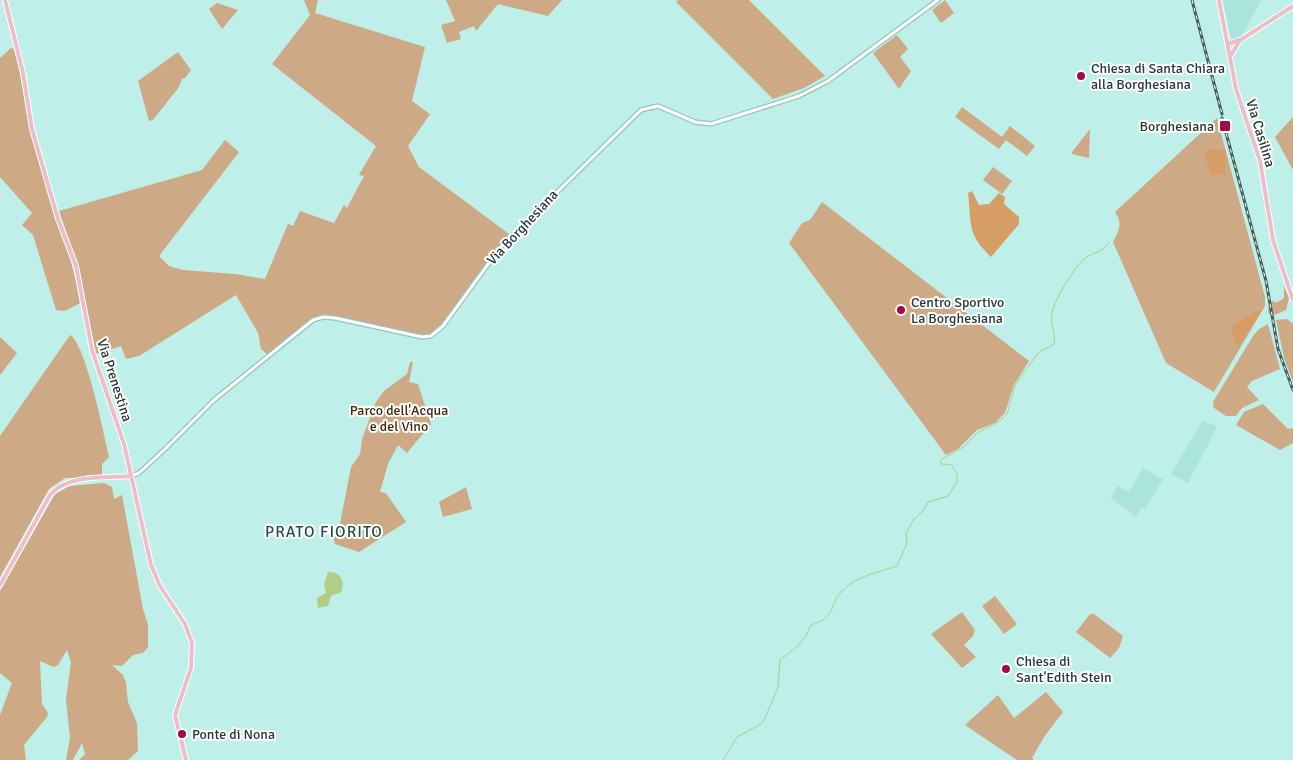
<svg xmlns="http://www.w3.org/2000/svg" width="1293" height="760" font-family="Signika,sans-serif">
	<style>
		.built { fill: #aae4dd }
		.green { fill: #cea985 }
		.forest { fill: #d69e65 }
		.water { fill: #b2cd86 }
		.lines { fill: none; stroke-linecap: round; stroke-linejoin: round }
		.stream { stroke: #b2cd86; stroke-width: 1 }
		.minor-casing { stroke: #94c4bd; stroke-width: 5.5 }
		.major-casing { stroke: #fff; stroke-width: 6 }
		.minor { stroke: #fff; stroke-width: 3 }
		.major { stroke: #ecbec8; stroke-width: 4 }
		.rail-casing { stroke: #45605c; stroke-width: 3 }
		.rail { stroke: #fff; stroke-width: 1; stroke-dasharray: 4; stroke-linecap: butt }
		.poi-dot { fill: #a20949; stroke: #fff; stroke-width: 2 }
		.labels { text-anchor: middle; stroke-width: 4; stroke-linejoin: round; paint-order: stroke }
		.poi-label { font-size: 14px; fill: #243835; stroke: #fff; text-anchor: start }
		.street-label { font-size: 14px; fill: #243835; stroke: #fff }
		.park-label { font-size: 14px; fill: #3e270e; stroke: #fff }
		.quarter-label { font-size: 16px; letter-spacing: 1px; fill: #214f4a; stroke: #fff }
	</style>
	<rect width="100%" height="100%" fill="#beefe8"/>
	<path class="built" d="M1223 0H1261L1241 38 1236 40 1231 39Z
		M1203 420 1217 427 1188 483 1171 474Z
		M1143 468 1163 479 1145 509 1141 507 1136 517 1111 498 1118 486 1129 492Z"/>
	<path class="green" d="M304 0H318L315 13 425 47 412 101 430 114 408 146 419 167 509 234C488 258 450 328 425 337L337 318H317L268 355 261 349 258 333 236 295 139 356 126 359 121 346 96 354 79 269 59 211 202 170 225 140 239 152 159 256 169 266 183 270 235 274 265 279 288 224 293 226 300 211 334 223 344 205 347 208 364 176 359 175 376 146 272 64 310 15Z
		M446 0H562L548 16 498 4 476 31 474 26 459 32 461 39 447 43 441 25 455 21Z
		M678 0H749L825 76 804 88 773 99 676 2Z
		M945 0 954 13 941 23 932 10Z
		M217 3 238 10 222 29 209 9Z
		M897 35 908 49 900 57 911 71 899 89 873 53Z
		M11 48 14 49C23 80 25 111 34 142 49 196 71 248 80 303L65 311 56 310 33 235 22 225 32 213 0 177V58Z
		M178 52 191 70 185 78 182 79 179 87 153 120 149 121 138 81Z
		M962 107 1002 137 1010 126 1035 146 1027 156 1006 140 999 149 955 117Z
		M1293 117V170L1275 137Z
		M1217 118 1265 297V306L1214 392 1166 363 1113 242C1119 231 1123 223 1115 212Z
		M1090 129 1089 158 1072 154V152Z
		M993 167 1012 181 1002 194 983 180Z
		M822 202 1029 361 1014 385 1005 413 995 423 977 430 958 449 946 455 789 243 802 223 810 220Z
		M1284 286 1289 298 1286 310 1272 316 1268 313 1269 303 1274 301 1276 303 1284 298Z
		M1287 319 1293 324V382L1284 358 1276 320Z
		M1268 324 1280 369 1252 381 1247 387 1259 400 1242 408 1236 416H1226L1214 408 1213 402 1253 336 1259 329Z
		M70 335C86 344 104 435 109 457L102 464V477L65 478 49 489 0 577V436Z
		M0 337 17 353 0 375Z
		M410 362H413L409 382 418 384 431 424 407 453 398 445 388 464 380 492 386 493 406 522 359 552 335 544 333 536 340 524 351 467 360 454 362 439 376 402 384 391 407 374Z
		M1263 404 1288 429 1293 428V443L1280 450 1236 425 1244 412Z
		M104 483 112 487 114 499 122 495 143 609 148 625V647L143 653 133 655 122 666 112 665 123 675 126 683 128 702 137 723 138 751 128 760H79L85 754 82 743 73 760H66L70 738 66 700 71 662 67 650 58 665 54 667 40 661 42 704 48 713 47 717 24 745 26 760H0V715L12 683 0 673V591L55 494 70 486Z
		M466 487 472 509 443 517 439 502Z
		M995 596 1017 624 1004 634 982 606Z
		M962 612 975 630 973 636 964 645 976 657 962 668 931 634Z
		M1090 614H1094L1123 636 1119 648 1110 658 1076 632Z
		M1046 692 1063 712 1044 737 1032 758 1034 760H1017L965 725 998 695 1014 718Z"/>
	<path class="forest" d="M1214 149 1226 150 1225 174 1210 175 1204 151Z
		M972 191 979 205 989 204 999 193 1005 197 1004 204 1019 217V224L991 257C966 233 972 224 968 193Z
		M1263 308 1238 348 1230 326Z"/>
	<path class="water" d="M328 572C340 571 346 582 341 592L331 596 328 606 318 608 317 598 326 593 324 585Z"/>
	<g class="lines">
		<path class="stream" d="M723 760 737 737 761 724 765 718 778 687 780 660 797 647 806 636 811 625C837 617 828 607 841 592 856 576 876 573 897 566L907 543 906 533 914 519 924 510 928 502 948 496 957 482V475L952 465 941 464V460L965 446 977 433 1000 421 1007 414 1015 386 1021 376 1039 352 1054 344C1057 333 1048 323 1053 309 1058 294 1073 270 1084 259 1092 252 1104 253 1109 242"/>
		<defs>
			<path id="minor" d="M131 476 139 473 164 450 214 400 313 320 323 317 335 318 422 337 431 336 443 326 500 248 641 110 658 106 695 122 711 124 799 96 828 81 938 0"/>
			<path id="major" d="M5 0 23 73 32 129 58 219 76 266 92 350 124 444 151 565 160 586 185 624 192 643 191 668 175 715 186 760
				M1219 0 1236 89 1260 161 1273 240 1293 300
				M1228 44 1242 39 1293 6
				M1230 57 1239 42
				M0 585 50 495C67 474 107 478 131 476"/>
		</defs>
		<use href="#minor" class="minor-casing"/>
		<use href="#major" class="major-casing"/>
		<use href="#minor" class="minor"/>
		<use href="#major" class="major"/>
		<defs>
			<path id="rail" d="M1192 0 1222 114
				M1222 118 1266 281 1278 349 1293 390"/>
		</defs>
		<use href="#rail" class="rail-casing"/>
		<use href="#rail" class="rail"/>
	</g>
	<g class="poi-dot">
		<circle cx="1081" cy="76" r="5"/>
		<rect x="1219" y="120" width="12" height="12" rx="2.5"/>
		<circle cx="901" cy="310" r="5"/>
		<circle cx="1006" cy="669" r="5"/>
		<circle cx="182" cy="734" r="5"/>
	</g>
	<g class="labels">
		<g class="poi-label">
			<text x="1091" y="73">Chiesa di Santa Chiara<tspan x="1091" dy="16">alla Borghesiana</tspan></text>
			<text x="1214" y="131" text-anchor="end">Borghesiana</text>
			<text x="911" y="307">Centro Sportivo<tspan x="911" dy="16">La Borghesiana</tspan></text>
			<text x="1016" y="666">Chiesa di<tspan x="1016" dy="16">Sant'Edith Stein</tspan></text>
			<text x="192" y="739">Ponte di Nona</text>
		</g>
		<g class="street-label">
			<text transform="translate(1261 133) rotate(73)" y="5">Via Casilina</text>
			<text transform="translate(522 227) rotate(-47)" y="5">Via Borghesiana</text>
			<text transform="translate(115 380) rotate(72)" y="5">Via Prenestina</text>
		</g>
		<g class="park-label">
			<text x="399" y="415">Parco dell'Acqua<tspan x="399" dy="16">e del Vino</tspan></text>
		</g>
		<g class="quarter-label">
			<text x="324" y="537">PRATO FIORITO</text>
		</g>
	</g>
</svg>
